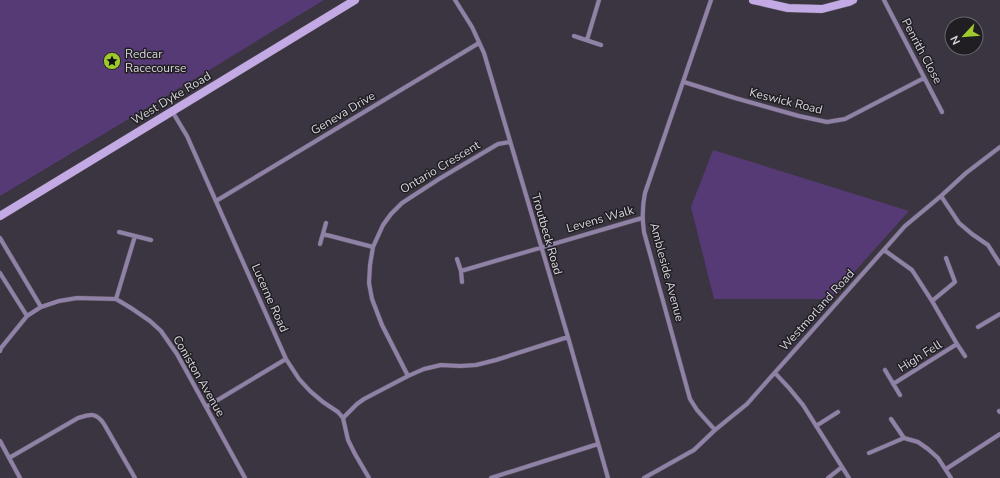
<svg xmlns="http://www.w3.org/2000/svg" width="1000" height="478" font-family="'Nunito Sans',sans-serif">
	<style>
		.green { fill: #563a76 }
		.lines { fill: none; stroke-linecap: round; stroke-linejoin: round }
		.street-casing { stroke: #56525c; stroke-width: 5 }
		.secondary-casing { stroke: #56525c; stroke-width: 9 }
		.street { stroke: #9081a6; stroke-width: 4 }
		.secondary { stroke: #c3aae5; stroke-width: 8 }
		.labels { text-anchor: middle; stroke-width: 3; stroke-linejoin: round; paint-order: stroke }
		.street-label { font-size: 12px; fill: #d7d5dc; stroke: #201e23 }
		.poi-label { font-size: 12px; fill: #d7d5dc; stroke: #201e23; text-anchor: start }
	</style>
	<rect width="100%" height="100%" fill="#3a3540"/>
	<path class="green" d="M0 0H324L122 123 0 196Z
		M713 150 909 211 830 299H714L691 207Z"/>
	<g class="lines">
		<defs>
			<path id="street" d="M455 0 472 27 484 53 568 337 608 478
				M711 0 645 193C642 207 642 218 644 232L690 399 697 410 715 430
				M884 0 942 112
				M574 36 601 45
				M587 40 599 0
				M684 82 735 98 799 116 827 122 845 119 924 78
				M172 111 187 136 286 359 299 379 310 391 323 402 338 412 343 418 348 440 355 454 369 478
				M941 196 959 223 972 234 988 245 1000 264
				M216 201 479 43
				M119 232 151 240
				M323 234 373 247
				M0 238 41 307
				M320 244 326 223
				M884 250 912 270 932 301 957 344 965 356
				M457 259 461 271 462 282
				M461 271 642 218
				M0 273 27 316
				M116 299 135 236
				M932 301 955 282 946 258
				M978 327 1000 314
				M0 351 1 348 27 316 41 307 59 301 77 298 116 299 131 308 150 321 161 331 177 354 245 478
				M885 370 900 395
				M775 373 789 388 803 405 849 478
				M408 376 382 325 372 299 369 283 370 265 373 247 383 225 391 214 402 203 439 179 498 144 510 142
				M893 384 957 344
				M206 407 286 359
				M999 411 1000 412
				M343 418 357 404 364 399 408 376 424 369 441 365 460 366 476 365 496 360 568 337
				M891 419 904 438
				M816 426 838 412
				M0 441 20 478
				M869 453 904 438 918 442 928 449 938 458 951 478
				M9 458 78 418C90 414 96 412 104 424L135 478
				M946 469 1000 434
				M491 478 598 444
				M644 478 694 450 715 430 747 404 905 226 941 196 966 173 1000 147
				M828 478 842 467"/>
			<path id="secondary" d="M753 0 788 8 822 9 849 2 853 0
				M0 216 355 0"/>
		</defs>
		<use href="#street" class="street-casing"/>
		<use href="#secondary" class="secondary-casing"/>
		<use href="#street" class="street"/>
		<use href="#secondary" class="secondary"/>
	</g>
	<defs>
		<symbol id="sight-disc" viewBox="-11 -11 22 22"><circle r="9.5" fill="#a0c92b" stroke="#201e23"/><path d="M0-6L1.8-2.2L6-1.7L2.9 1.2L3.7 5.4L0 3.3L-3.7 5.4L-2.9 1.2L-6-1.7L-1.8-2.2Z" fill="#111"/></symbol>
	</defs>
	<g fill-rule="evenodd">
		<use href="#sight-disc" x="102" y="51" width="20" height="20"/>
	</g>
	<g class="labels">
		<g class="street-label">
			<text transform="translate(922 51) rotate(62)" y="4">Penrith Close</text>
			<text transform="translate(171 98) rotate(-31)" y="4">West Dyke Road</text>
			<text transform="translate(786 101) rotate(14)" y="4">Keswick Road</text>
			<text transform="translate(343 113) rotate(-31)" y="4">Geneva Drive</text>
			<text transform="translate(440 167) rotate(-31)" y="4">Ontario Crescent</text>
			<text transform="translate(600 219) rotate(-16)" y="4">Levens Walk</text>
			<text transform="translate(547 234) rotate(74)" y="4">Troutbeck Road</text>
			<text transform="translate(667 272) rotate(75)" y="4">Ambleside Avenue</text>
			<text transform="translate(270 298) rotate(66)" y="4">Lucerne Road</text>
			<text transform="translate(817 310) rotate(-48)" y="4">Westmorland Road</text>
			<text transform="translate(920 356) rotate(-32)" y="4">High Fell</text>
			<text transform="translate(199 376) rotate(60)" y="4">Coniston Avenue</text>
		</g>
		<g class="poi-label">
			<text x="125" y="58">Redcar<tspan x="125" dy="14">Racecourse</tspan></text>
		</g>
	</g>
	<g transform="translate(964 36) rotate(244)"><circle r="19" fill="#201e23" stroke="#69676d"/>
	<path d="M0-3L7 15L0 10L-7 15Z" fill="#a0c92b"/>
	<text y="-6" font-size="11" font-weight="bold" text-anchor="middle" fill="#d7d5dc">N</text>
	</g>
</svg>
